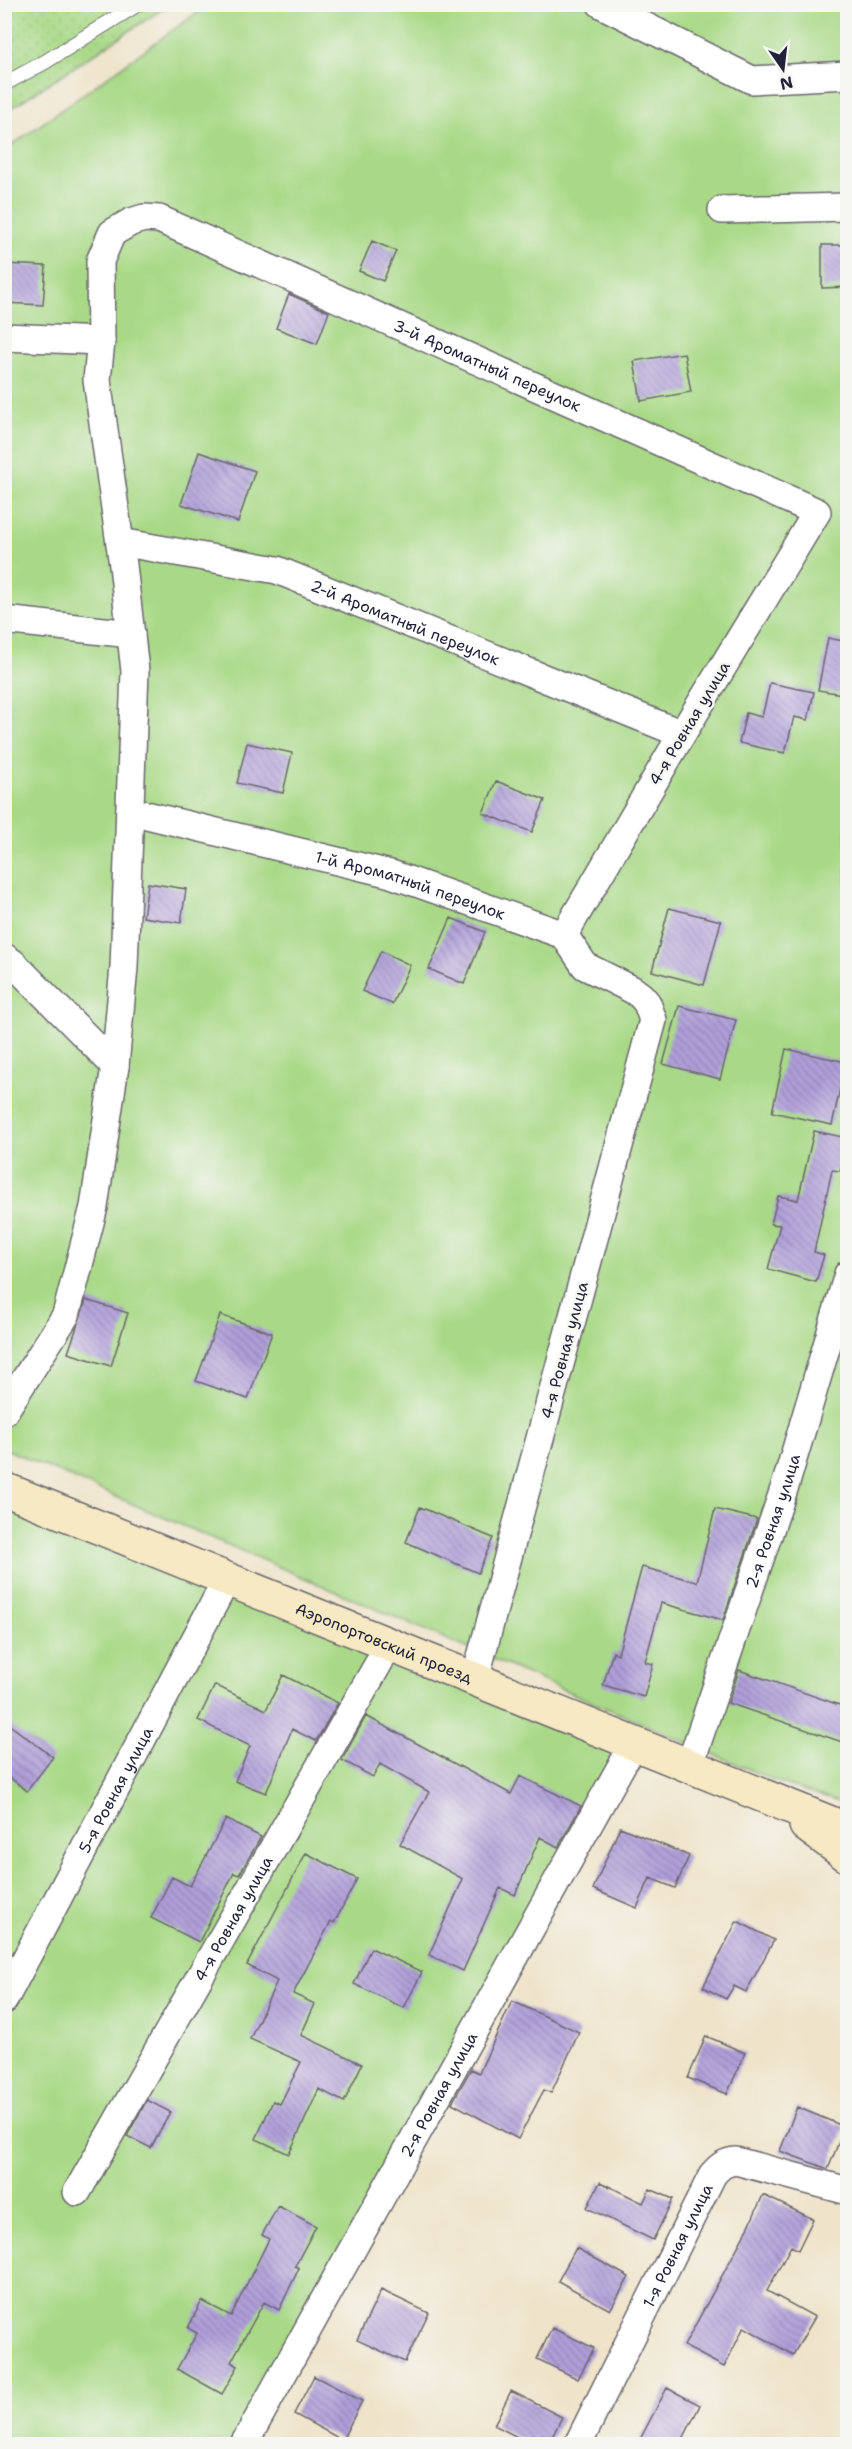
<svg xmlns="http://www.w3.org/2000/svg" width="852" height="2449" font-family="'Shantell Sans',sans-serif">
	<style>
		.grass { fill: url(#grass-dots); stroke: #667e61; stroke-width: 1.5 }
		.garden { fill: #a9d987; stroke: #667e61; stroke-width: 1.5 }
		.building { fill: url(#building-back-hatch) }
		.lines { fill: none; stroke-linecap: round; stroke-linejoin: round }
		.service-casing { stroke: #6a666d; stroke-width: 16 }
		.minor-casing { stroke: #6a666d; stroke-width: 30 }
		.secondary-casing { stroke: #6a666d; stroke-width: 36 }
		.service { stroke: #fff; stroke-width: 14 }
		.minor { stroke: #fff; stroke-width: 27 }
		.secondary { stroke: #f6e9c3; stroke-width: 33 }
		.labels { text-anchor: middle; stroke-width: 5; stroke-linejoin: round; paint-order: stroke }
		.street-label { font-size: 16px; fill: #22223b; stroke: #f6f6f2 }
	</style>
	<defs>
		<pattern id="grass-dots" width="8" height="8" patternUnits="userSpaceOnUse" patternTransform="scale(1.5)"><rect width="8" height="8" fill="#a9d987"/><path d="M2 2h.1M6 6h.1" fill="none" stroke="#91ba75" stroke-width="1.8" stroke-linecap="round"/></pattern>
		<pattern id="building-back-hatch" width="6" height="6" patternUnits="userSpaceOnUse" patternTransform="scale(1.5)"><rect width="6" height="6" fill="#b09fd9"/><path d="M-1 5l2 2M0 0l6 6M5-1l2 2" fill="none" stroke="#8f81b1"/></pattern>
	</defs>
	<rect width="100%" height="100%" fill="#f6f6f2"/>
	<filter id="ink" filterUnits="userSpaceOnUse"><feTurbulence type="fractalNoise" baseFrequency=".0167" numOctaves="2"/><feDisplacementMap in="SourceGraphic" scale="12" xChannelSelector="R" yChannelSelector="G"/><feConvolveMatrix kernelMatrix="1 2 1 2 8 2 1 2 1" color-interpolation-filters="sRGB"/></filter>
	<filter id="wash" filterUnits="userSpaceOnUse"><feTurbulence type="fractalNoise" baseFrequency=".008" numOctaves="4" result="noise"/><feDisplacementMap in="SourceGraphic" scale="24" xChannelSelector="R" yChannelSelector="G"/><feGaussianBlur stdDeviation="1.35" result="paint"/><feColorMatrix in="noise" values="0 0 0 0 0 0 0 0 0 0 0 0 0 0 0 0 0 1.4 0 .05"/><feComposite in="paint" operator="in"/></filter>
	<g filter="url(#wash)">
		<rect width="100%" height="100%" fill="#efe4ca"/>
		<path class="grass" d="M5 5H169L5 112Z"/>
		<path class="garden" d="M208 5H847V1805L778 1782 5 1449 4 151Z
			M4 1503 624 1752 248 2444H5Z"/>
		<g id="blocks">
			<path class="building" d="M372 241 396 251 383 281 359 271Z
				M822 245H848V287L822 288Z
				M4 264 46 266 43 305 4 303Z
				M289 294 329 312 317 344 276 328Z
				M684 353 691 392 641 401 634 361Z
				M199 452 255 471 238 522 181 504Z
				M828 638 848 642V695L818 690Z
				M770 683 814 692 808 720 794 717 785 753 739 743 746 713 762 717Z
				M247 743 292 753 283 793 237 783Z
				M496 781 545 800 532 832 483 813Z
				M148 883 186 889 181 923 143 917Z
				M669 908 721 921 704 985 652 971Z
				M451 918 485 932 464 984 429 969Z
				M381 951 410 965 392 1004 362 991Z
				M679 1006 736 1020 720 1079 663 1064Z
				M786 1049 846 1062 832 1125 772 1112Z
				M814 1131 848 1138 841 1171 832 1170 814 1252 824 1255 816 1282 768 1269 780 1225 771 1224 778 1196 798 1200Z
				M86 1300 128 1313 111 1366 68 1353Z
				M220 1315 272 1333 248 1399 196 1381Z
				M420 1507 493 1538 478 1573 406 1542Z
				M715 1509 757 1519 723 1620 661 1603 645 1662 653 1664 644 1697 603 1685 613 1652 618 1654 642 1567 697 1582Z
				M739 1670 848 1708V1744L728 1703Z
				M283 1675 338 1703 316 1741 292 1729 266 1793 235 1781 250 1746 198 1720 215 1685 266 1710Z
				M366 1716 511 1794 520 1776 581 1806 558 1847 540 1837 515 1895 500 1888 463 1971 429 1955 463 1879 400 1844 429 1792 380 1764 373 1777 342 1760Z
				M4 1721 53 1757 27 1791 4 1773Z
				M226 1819 261 1837 239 1875 234 1873 199 1942 151 1918 172 1877 190 1886Z
				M620 1827 689 1856 675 1888 650 1878 637 1908 593 1889Z
				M306 1853 357 1879 334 1923 331 1921 293 1994 315 2004 301 2035 362 2064 344 2102 319 2089 289 2154 256 2139 273 2101 280 2104 301 2062 250 2039 277 1981 247 1965Z
				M737 1921 774 1940 746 1992 734 1986 726 1999 703 1987Z
				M371 1948 422 1972 404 2008 354 1984Z
				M512 2001 579 2032 551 2093 544 2090 518 2139 452 2103 471 2069 479 2073Z
				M706 2036 745 2053 727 2094 688 2078Z
				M147 2100 170 2112 151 2148 127 2136Z
				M797 2107 845 2127 828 2169 780 2151Z
				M600 2182 643 2203 650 2189 673 2199 653 2240 587 2208Z
				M763 2195 813 2219 798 2250 791 2246 767 2291 815 2317 793 2355 744 2327 724 2367 684 2346 749 2226Z
				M278 2206 316 2226 295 2266 299 2268 279 2310 264 2302 231 2362 238 2366 222 2394 177 2369 197 2333 188 2328 202 2301 231 2316 269 2239 262 2235Z
				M576 2248 629 2277 610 2310 558 2281Z
				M381 2290 429 2313 405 2362 357 2340Z
				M552 2328 594 2348 578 2379 537 2359Z
				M314 2376 362 2401 342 2440 294 2414Z
				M667 2388 700 2405 680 2445H637Z
				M511 2391 562 2417 548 2445H533L494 2425Z"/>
		</g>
	</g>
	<g filter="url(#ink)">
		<use href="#blocks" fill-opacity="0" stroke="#6a666d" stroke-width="1.5"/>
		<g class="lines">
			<defs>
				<path id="service" d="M4 84 45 62 138 4"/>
				<g id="minor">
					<path d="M601 4 752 80 848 75"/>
					<path d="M722 210 848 207"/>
					<path d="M4 337 101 341"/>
					<path id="s1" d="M120 542 277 570 682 734"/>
					<path d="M4 620 131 634"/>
					<path id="s2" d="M130 811 391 874 564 935 585 966 633 990 641 996 647 1003 653 1020 475 1679"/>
					<path d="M4 957 13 963 115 1066"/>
					<path id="s3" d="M4 1412 66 1315 94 1207 115 1066 124 967 135 671 123 565 97 380 101 341 100 261 112 233 131 222 144 218 159 219 817 512 682 734 564 935"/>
					<path id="s4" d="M689 1767 786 1483 848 1274"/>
					<path id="s5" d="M4 2000 227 1579"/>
					<path id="s6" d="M77 2192 389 1645"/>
					<path id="s7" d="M244 2444 634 1743"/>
					<path id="s8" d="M578 2444 713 2174C720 2166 725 2162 736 2161L848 2191"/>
				</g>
				<g id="secondary">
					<path id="s9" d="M4 1489 848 1830"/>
					<path d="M806 1825 848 1856"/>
				</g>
			</defs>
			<use href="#service" class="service-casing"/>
			<use href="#minor" class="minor-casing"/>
			<use href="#secondary" class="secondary-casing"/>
			<use href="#service" class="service"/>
			<use href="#minor" class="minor"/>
			<use href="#secondary" class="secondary"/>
		</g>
	</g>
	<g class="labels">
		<g class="street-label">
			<text dy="6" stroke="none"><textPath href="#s3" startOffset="1618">3-й Ароматный переулок</textPath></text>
			<text dy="6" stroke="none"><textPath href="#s1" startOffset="298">2-й Ароматный переулок</textPath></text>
			<text transform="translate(689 723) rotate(-59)" y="6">4-я Ровная улица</text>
			<text dy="6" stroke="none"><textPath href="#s2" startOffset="290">1-й Ароматный переулок</textPath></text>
			<text transform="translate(564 1350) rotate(-75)" y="6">4-я Ровная улица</text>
			<text dy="6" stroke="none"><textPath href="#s4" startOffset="260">2-я Ровная улица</textPath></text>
			<text dy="6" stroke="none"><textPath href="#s9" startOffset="410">Аэропортовский проезд</textPath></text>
			<text dy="6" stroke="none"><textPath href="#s5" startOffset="238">5-я Ровная улица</textPath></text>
			<text dy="6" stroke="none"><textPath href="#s6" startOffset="315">4-я Ровная улица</textPath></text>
			<text dy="6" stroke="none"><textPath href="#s7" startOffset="400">2-я Ровная улица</textPath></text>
			<text dy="6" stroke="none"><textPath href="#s8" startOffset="222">1-я Ровная улица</textPath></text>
		</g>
	</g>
	<rect width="852" height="2449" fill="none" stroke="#f6f6f2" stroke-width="24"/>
	<g transform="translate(783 69) rotate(166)" stroke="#f6f6f2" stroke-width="4.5" paint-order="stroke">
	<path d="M0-4.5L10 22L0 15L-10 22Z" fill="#22223b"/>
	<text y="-9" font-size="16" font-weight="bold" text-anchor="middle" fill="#22223b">N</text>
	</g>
</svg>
